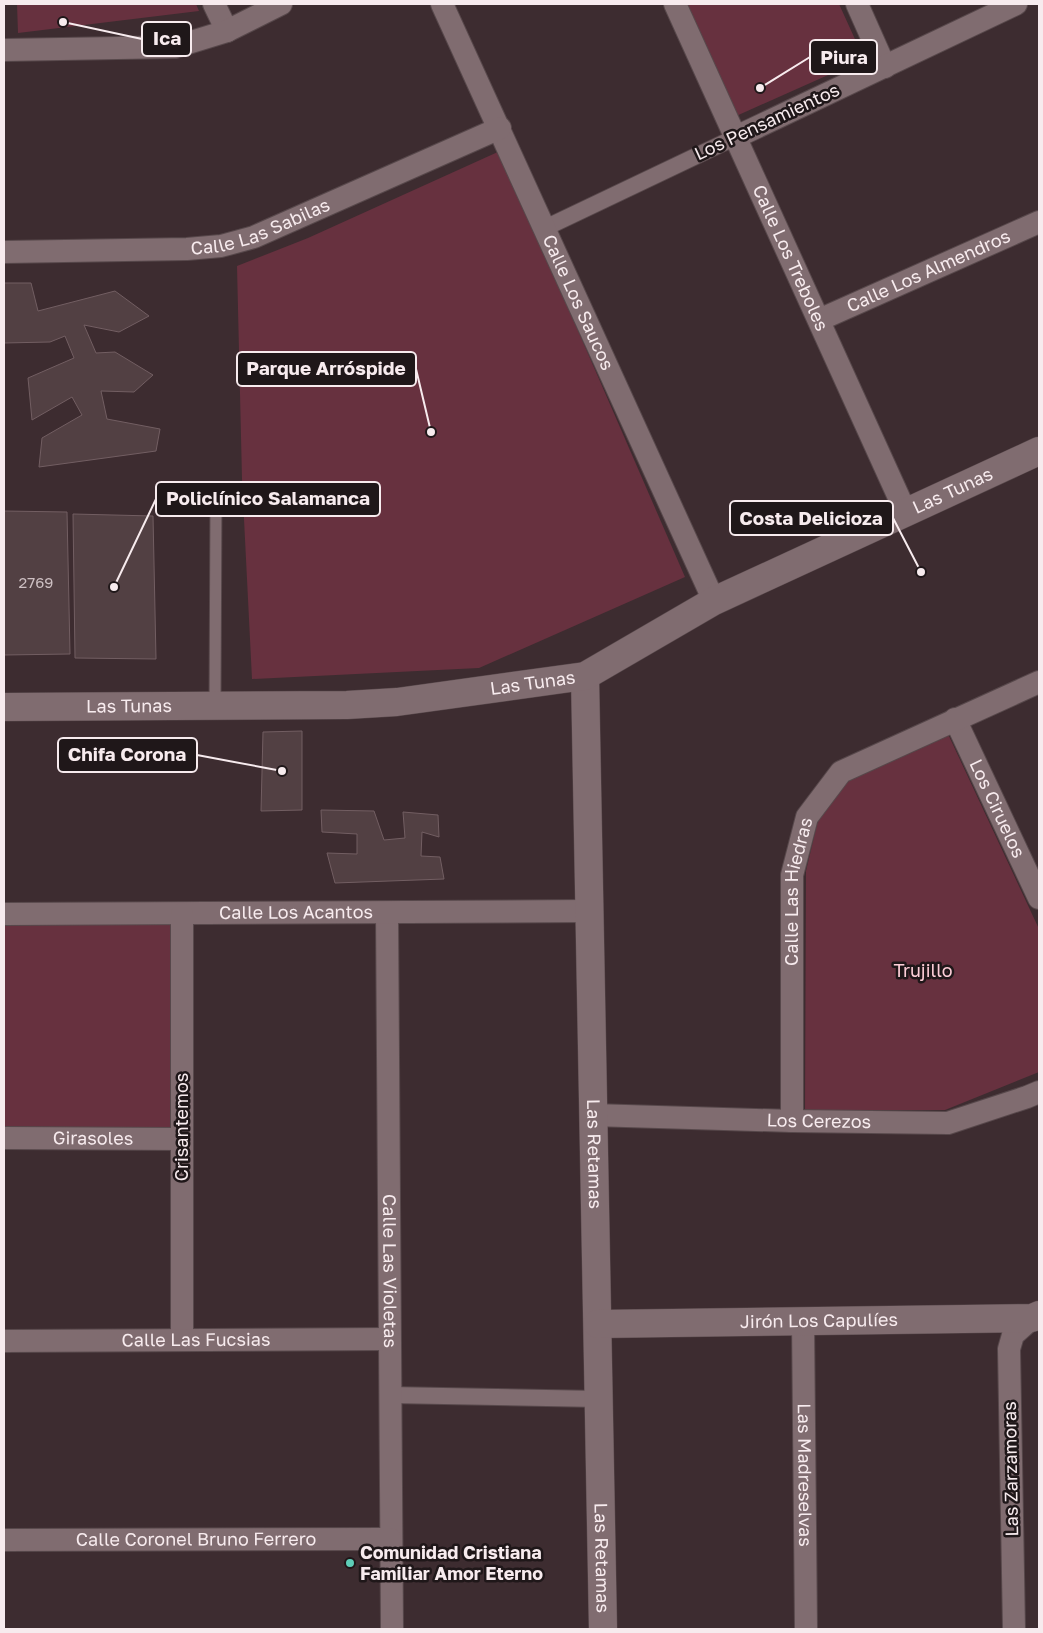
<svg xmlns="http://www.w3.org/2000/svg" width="1043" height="1633" font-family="'Golos Text',sans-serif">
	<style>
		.green { fill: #67313f }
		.building { fill: #524043; stroke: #725e62 }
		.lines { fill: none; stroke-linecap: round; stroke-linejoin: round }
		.service-casing { stroke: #57484b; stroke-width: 13 }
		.pedestrian-casing { stroke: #57484b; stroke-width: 18 }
		.minor-casing { stroke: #57484b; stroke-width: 24 }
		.tertiary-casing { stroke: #57484b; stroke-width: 29 }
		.service { stroke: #806c70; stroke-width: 11 }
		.pedestrian { stroke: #806c70; stroke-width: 16 }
		.minor { stroke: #806c70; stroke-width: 22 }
		.tertiary { stroke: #806c70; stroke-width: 28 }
		.poi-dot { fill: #5eceb8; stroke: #1f1719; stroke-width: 2 }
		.labels { text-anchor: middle; stroke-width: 5; stroke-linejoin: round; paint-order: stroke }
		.number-label { font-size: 15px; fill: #cec0c3 }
		.street-label { font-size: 18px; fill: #f7ebee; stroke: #1f1719 }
		.park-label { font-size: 18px; fill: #feced8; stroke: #1f1719 }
		.poi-label { font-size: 18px; font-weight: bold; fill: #f7ebee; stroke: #1f1719; text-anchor: start }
		.leader { fill: none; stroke: #f7ebee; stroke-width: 2 }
		.callout-dot { fill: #f7ebee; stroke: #1f1719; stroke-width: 2 }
		.callout { fill: #1f1719; stroke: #f7ebee; stroke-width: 2 }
		.callout-label { font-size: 19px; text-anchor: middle; font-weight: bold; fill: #f7ebee }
	</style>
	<rect width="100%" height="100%" fill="#3d2c30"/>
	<path class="green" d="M17 4H196L199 11 18 33Z
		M683 4H839L864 59 734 117Z
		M500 151 685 577 479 668 252 679 242 479 237 266 308 238Z
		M948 734 1039 929V1072L945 1110H805L806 871 818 820 847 779Z
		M4 920 172 922 174 1134 4 1132Z"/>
	<path class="building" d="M4 283H31L38 311 115 291 149 316 119 332 84 325 96 353 115 352 153 375 134 392 101 391 107 419 160 429 156 451 39 467 42 438 82 415 72 397 32 420 28 378 74 358 65 336 50 342 4 343Z
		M4 511 67 512 70 654 4 655Z
		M73 514 153 516 156 659 75 658Z
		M302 731V810L261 811 263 732Z
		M321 810 374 811 384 840 405 838 403 812 438 815 439 837 422 832 421 856 440 857 444 879 335 883 327 853 357 854V834L322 832Z"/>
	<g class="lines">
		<defs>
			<path id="service" d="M215 706 216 497"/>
			<path id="pedestrian" d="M545 228 736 137
				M390 1395 598 1399"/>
			<g id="minor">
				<path d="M214 4 227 31"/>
				<path id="s1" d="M442 4 714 601"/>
				<path id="s2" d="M675 4 906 513"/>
				<path d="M857 4 885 67"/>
				<path d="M4 50 175 47 227 31 281 4"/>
				<path d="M736 137 1016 4"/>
				<path id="s3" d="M4 252 187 249 221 246 254 237 500 128"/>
				<path id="s4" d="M819 320 1039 222"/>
				<path id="s5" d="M955 719 1039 898"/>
				<path id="s6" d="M387 913 392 1629"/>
				<path id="s7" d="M4 914 589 911"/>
				<path id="s8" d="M593 1115 792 1121 948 1123 1027 1097 1039 1092"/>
				<path id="s9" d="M792 1121V875L807 817 841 772 1039 682"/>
				<path id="s10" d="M4 1138 182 1139"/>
				<path id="s11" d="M803 1321 806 1629"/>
				<path d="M182 1340V914"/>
				<path id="s12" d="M4 1341 389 1339"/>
				<path id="s13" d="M4 1540 390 1539"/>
				<path d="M1014 1629 1009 1349 1013 1335 1032 1318"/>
			</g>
			<g id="tertiary">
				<path id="s14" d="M585 676 603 1629"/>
				<path id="s15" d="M4 707 347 705 397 702 585 676 714 601 1039 451"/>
				<path id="s16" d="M598 1324 1032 1318 1039 1315"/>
			</g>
		</defs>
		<use href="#service" class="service-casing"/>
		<use href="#pedestrian" class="pedestrian-casing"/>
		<use href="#minor" class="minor-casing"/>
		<use href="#tertiary" class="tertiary-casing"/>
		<use href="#service" class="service"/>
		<use href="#pedestrian" class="pedestrian"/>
		<use href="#minor" class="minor"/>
		<use href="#tertiary" class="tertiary"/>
	</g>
	<circle class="poi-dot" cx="350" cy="1563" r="5"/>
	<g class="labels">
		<g class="number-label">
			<text x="36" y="588">2769</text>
		</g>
		<g class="street-label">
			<text transform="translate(767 122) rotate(-25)" y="6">Los Pensamientos</text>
			<text dy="6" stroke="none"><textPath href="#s3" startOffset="260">Calle Las Sabilas</textPath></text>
			<text dy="6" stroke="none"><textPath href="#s2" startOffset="279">Calle Los Treboles</textPath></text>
			<text dy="6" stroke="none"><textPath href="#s4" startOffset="120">Calle Los Almendros</textPath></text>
			<text dy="6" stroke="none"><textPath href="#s1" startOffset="328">Calle Los Saucos</textPath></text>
			<text dy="6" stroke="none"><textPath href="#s15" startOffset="995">Las Tunas</textPath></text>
			<text dy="6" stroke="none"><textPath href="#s15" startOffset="530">Las Tunas</textPath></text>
			<text dy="6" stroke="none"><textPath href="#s15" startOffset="125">Las Tunas</textPath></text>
			<text dy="6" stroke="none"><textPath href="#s5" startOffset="99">Los Ciruelos</textPath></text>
			<text dy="6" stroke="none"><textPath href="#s9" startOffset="230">Calle Las Hiedras</textPath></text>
			<text dy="6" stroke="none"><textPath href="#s7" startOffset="292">Calle Los Acantos</textPath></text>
			<text dy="6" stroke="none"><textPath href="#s8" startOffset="226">Los Cerezos</textPath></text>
			<text transform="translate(182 1127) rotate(-90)" y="6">Crisantemos</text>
			<text dy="6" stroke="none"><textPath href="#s10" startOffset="89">Girasoles</textPath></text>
			<text dy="6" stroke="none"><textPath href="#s14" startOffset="478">Las Retamas</textPath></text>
			<text dy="6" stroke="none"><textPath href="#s6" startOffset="358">Calle Las Violetas</textPath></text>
			<text dy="6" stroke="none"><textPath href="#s16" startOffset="221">Jirón Los Capulíes</textPath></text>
			<text dy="6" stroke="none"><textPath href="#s12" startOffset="192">Calle Las Fucsias</textPath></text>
			<text transform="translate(1011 1469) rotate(-91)" y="6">Las Zarzamoras</text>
			<text dy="6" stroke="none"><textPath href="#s11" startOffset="154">Las Madreselvas</textPath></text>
			<text dy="6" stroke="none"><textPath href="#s13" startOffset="192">Calle Coronel Bruno Ferrero</textPath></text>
			<text dy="6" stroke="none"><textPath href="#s14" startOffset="882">Las Retamas</textPath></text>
		</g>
		<g class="park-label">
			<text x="923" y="977">Trujillo</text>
		</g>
		<g class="poi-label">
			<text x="360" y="1559">Comunidad Cristiana<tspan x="360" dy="21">Familiar Amor Eterno</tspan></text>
		</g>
	</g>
	<path class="leader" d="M63 22L142 39M760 88L810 57M431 432L416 369M114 587L156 499M921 572L893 518M282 771L197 755"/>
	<g class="callout-dot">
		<circle cx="63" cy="22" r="5"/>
		<circle cx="760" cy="88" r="5"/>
		<circle cx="431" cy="432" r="5"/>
		<circle cx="114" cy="587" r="5"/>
		<circle cx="921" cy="572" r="5"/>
		<circle cx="282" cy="771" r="5"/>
	</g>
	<g class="callout">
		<rect x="142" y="22" width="49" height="34" rx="5"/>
		<rect x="810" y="40" width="67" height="34" rx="5"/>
		<rect x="237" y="352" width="179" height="34" rx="5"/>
		<rect x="156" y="482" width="224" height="34" rx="5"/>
		<rect x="730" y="501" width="163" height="34" rx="5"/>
		<rect x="58" y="738" width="139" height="34" rx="5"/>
	</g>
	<g class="callout-label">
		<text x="167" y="45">Ica</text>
		<text x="844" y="64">Piura</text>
		<text x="326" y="375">Parque Arróspide</text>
		<text x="268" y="505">Policlínico Salamanca</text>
		<text x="811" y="525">Costa Delicioza</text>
		<text x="127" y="761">Chifa Corona</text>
	</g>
	<rect width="1043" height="1633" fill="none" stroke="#f7ebee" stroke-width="10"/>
</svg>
